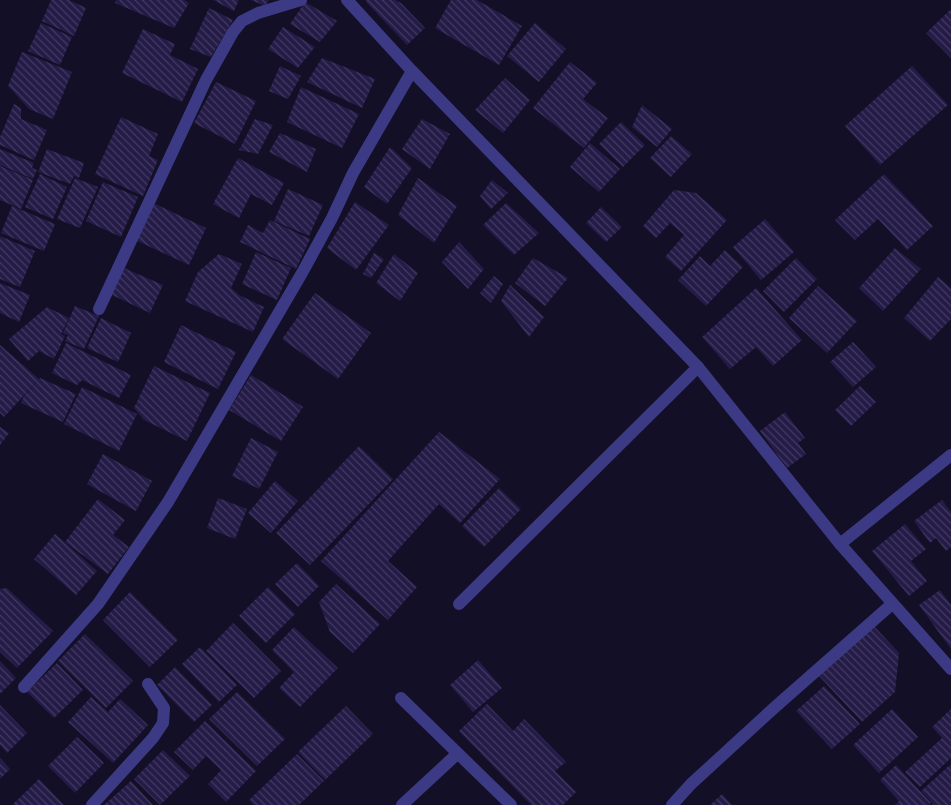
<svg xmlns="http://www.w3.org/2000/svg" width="951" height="805" font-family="'Exo 2',sans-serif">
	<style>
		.building { fill: url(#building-back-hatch) }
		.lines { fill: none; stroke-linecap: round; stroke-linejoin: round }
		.minor { stroke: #3d3a85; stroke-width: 12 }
		.tertiary { stroke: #3d3a85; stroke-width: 12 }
	</style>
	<defs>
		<pattern id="building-back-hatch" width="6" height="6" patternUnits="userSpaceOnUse" patternTransform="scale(1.25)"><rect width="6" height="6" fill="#241b47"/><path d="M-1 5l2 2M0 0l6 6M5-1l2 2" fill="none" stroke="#433b63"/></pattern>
	</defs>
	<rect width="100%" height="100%" fill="#130f26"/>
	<path class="building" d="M51 0H69L86 8 74 36 42 21Z
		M116 0H184L189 3 174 28 115 3Z
		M213 0H239L234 11Z
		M251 0H269L265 6Z
		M367 0H395L401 3 425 28 407 45 365 1Z
		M451 0H477L522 26 499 65 435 28Z
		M305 2 337 21 320 42 290 24Z
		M209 8 233 20 211 57 190 49Z
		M951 9V58L926 33Z
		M41 23 72 37 60 65 28 51Z
		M535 23 566 49 539 82 507 56Z
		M283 27 315 47 298 68 268 49Z
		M143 29 175 44 170 55 198 69 182 102 122 73Z
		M22 52 72 72 53 119 29 109 8 86Z
		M322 58 375 79 362 108 307 82Z
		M570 62 597 83 583 99 608 118 584 148 533 108Z
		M280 66 301 76 288 99 269 91Z
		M912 66 948 105 880 165 845 126Z
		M505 78 530 100 503 133 475 110Z
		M216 82 256 101 235 144 194 123Z
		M301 87 359 114 342 148 287 122Z
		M14 104 21 108V119L47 130 34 160 0 145V137Z
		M642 105 672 129 657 147 632 127Z
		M121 117 158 134 149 156 158 160 143 196 95 174Z
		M255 119 273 125 258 154 239 150Z
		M422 119 450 134 430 169 402 149Z
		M621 122 645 145 623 167 599 144Z
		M280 133 316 149 307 172 269 152Z
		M671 136 692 154 671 177 650 158Z
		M590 143 620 169 599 192 570 167Z
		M390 147 412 168 387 204 364 187Z
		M0 149 34 163 32 168 37 170 33 179 0 165Z
		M47 149 84 163 79 178 74 176 70 184 38 172Z
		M238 158 284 183 272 205 251 194 239 218 213 204Z
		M0 166 33 180 21 209 0 200Z
		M40 174 67 187 53 219 25 207Z
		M884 174 933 226 907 250 878 219 855 240 835 220Z
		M75 178 98 187 80 228 57 219Z
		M418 178 457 206 434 243 398 215Z
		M492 180 508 193 491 209 480 196Z
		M103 182 138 197 121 237 86 221Z
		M288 189 323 205 309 236 274 221Z
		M674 190 696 193 727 220 681 271 665 257 684 235 670 223 656 238 643 226Z
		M151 202 206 228 189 265 133 239Z
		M355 202 389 225 356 270 327 248Z
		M506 203 539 233 514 255 483 225Z
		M12 206 55 224 44 251 1 233Z
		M601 207 622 227 606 242 586 223Z
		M765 219 794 252 761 280 733 247Z
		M270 220 310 239 296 269 240 242 248 225 263 233Z
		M0 236 35 251 20 287 0 279Z
		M459 242 484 269 468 289 442 262Z
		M895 248 921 269 883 311 859 288Z
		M725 250 743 267 706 306 678 280 700 256 710 266Z
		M256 252 291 268 277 300 242 284Z
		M374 253 384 259 371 278 363 274Z
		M219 254 242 264 231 288 239 295 264 307 253 332 185 301 198 272Z
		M394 254 418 273 400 301 376 283Z
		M533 258 568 278 545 306 515 283Z
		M796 258 817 279 784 312 763 291Z
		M124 268 163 285 150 313 112 295Z
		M494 276 503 284 491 303 480 293Z
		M938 277 951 288V319L930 341 904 318Z
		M0 283 30 295 19 322 0 313Z
		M510 285 544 317 529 337 501 301Z
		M818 286 857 321 827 353 789 318Z
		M756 288 802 340 773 366 756 347 730 369 702 337Z
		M315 293 371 333 338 379 282 339Z
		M75 306 99 316 84 349 65 341 68 335 63 333Z
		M47 307 69 318 61 334 65 336 54 359 39 351 28 361 9 339Z
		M101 318 131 333 118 362 87 348Z
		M181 325 236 352 218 389 164 362Z
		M853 342 876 367 853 387 830 362Z
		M66 343 131 375 119 398 82 380 77 385 52 373Z
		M0 345 39 379 4 417 0 413Z
		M154 366 210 393 187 441 144 420 134 408Z
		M251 375 303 407 281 441 229 410Z
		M40 378 76 394 63 422 21 403 24 396Z
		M860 386 876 402 851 426 835 410Z
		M82 387 137 414 119 451 64 424Z
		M785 412 805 438 798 443 806 454 787 468 760 431Z
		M0 427 9 433 0 445Z
		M439 432 500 479 460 523 439 504 388 561 417 587 388 620 321 561Z
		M251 438 278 452 259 489 232 476Z
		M359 446 393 479 310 565 276 533Z
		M103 454 152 481 136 511 87 484Z
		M275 481 298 501 271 533 248 513Z
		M499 488 521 509 484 547 462 526Z
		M218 498 247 509 235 539 207 528Z
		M98 499 125 520 113 535 129 547 108 574 65 542Z
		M942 500 951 512V547L946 551 936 538 930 543 914 521Z
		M905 524 926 549 911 561 927 581 909 596 872 551Z
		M55 534 97 571 76 595 34 559Z
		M297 563 319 586 298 607 275 584Z
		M336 584 380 624 353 653 330 632 319 602Z
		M268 587 295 614 266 643 239 616Z
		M7 588 53 631 17 668 0 652V589Z
		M940 590 951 605V649L919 605Z
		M130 592 178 640 150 667 103 620Z
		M233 623 281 671 254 698 206 651Z
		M873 625 899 653 895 692 862 722 818 675Z
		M294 627 338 668 300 707 279 688 294 672 272 650Z
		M85 634 133 681 106 708 58 661Z
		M200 647 237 685 219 702 182 664Z
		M478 660 502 688 473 712 450 685Z
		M0 661 16 678 0 694Z
		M57 663 83 690 54 718 27 692Z
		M175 667 212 705 194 722 157 685Z
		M824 686 860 724 832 749 796 711Z
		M237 692 285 739 257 766 209 719Z
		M91 697 108 712 120 699 148 725 113 763 68 722Z
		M487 704 513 731 524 719 566 762 555 771 576 792 563 805H531L459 731Z
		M0 705 27 733 7 753 0 745Z
		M346 706 373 734 325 780 298 752Z
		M892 709 918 737 879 773 853 745Z
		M951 709V758L920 787 905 772 942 738 932 727Z
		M205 721 256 771 226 802 208 784 221 770 206 756 193 770 174 752Z
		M77 737 104 763 75 793 48 766Z
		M163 750 190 776 160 805 134 779Z
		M297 754 324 781 299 805H253L249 800Z
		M0 758 10 769 0 779Z
		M951 764V805H932L933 804 921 791Z
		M896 765 931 803 929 805H895L899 801 880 780Z
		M39 779 64 805H12Z
		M131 781 153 805H104Z
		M722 794 732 805H710Z"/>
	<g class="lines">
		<path class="minor" d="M99 309 206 80 233 32 242 21 258 13 301 0
			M840 544 951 455
			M459 604 698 367
			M24 687 98 604 168 502 302 273 332 218 353 173 412 71
			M401 698 511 805
			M92 805 153 738 163 723 164 708 148 684
			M402 805 457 754
			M672 805 691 784 774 708 892 604"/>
		<path class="tertiary" d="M347 0 412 71 698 367 840 544 951 669"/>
	</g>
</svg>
